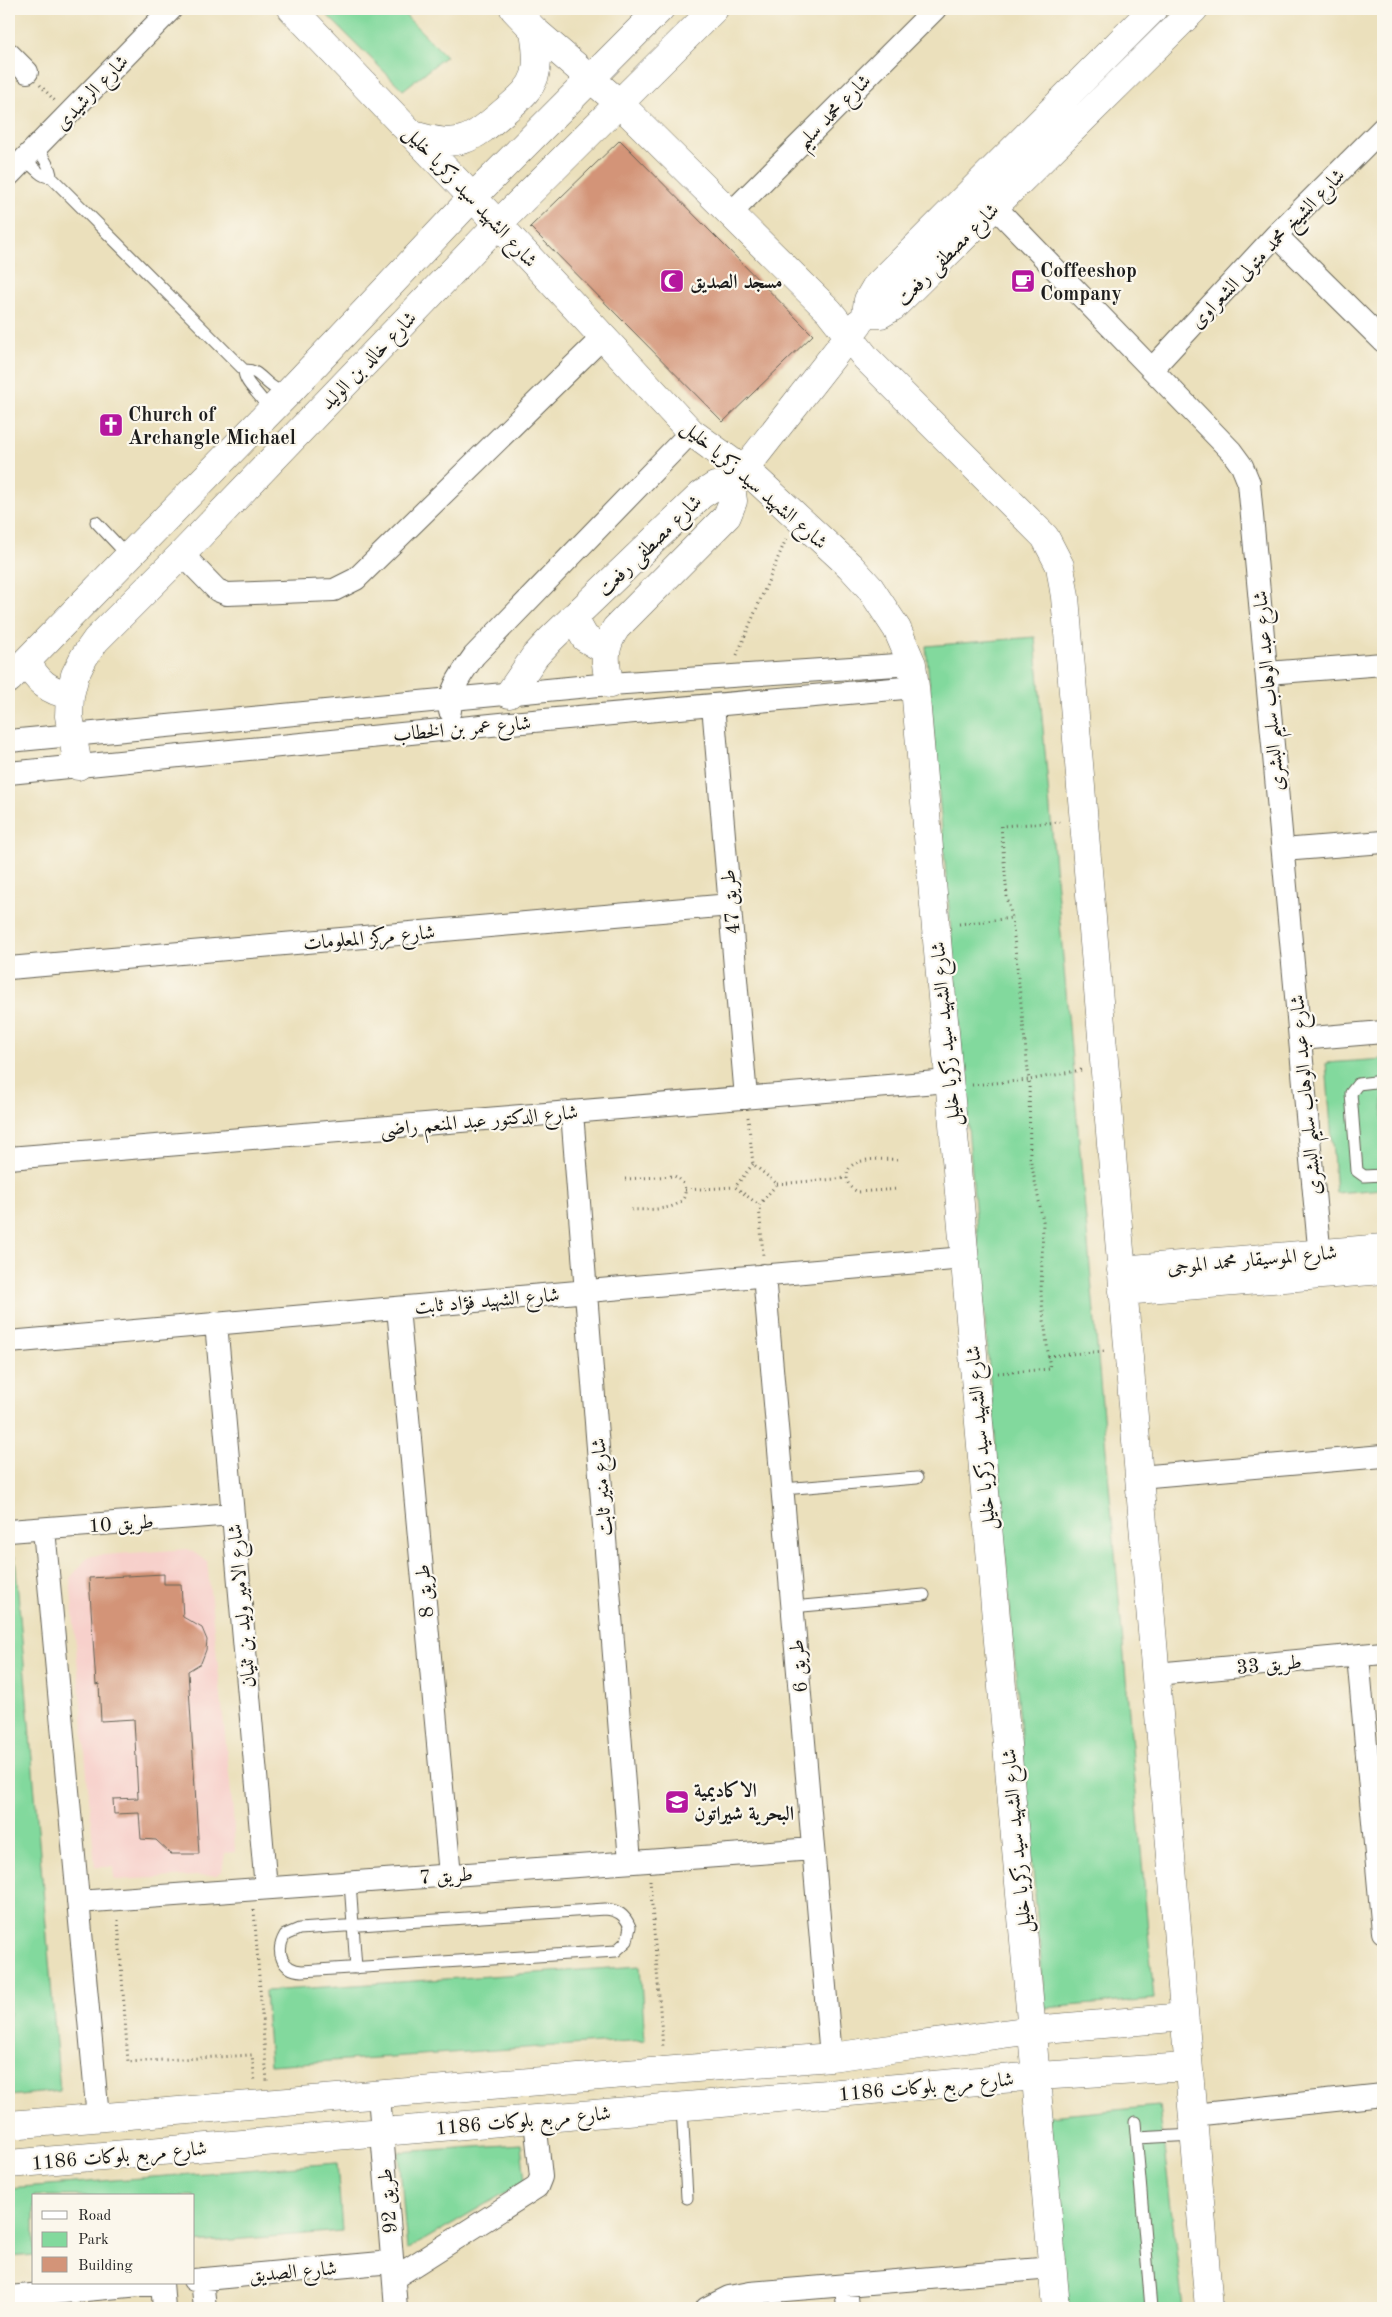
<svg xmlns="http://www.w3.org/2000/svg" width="1392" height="2317" font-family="'Old Standard TT',Amiri,serif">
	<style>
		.built { fill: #f7d0cb }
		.green { fill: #82d99d; stroke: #4f7a5c }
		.building { fill: #d39478 }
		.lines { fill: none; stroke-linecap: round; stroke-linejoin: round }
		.lane-casing { stroke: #646154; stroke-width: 13 }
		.street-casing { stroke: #646154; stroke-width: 24 }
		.secondary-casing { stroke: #646154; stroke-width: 29 }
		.path { stroke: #646154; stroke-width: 3; stroke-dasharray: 1 4; stroke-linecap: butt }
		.lane { stroke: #fff; stroke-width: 11 }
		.street { stroke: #fff; stroke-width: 22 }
		.secondary { stroke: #fff; stroke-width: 28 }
		.labels { text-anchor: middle; stroke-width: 4.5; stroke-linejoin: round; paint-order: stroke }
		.street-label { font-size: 20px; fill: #1c1c1c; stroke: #fbf7ec }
		.poi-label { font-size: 20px; font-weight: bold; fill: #1c1c1c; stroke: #fbf7ec; text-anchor: start }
	</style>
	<rect width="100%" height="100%" fill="#fbf7ec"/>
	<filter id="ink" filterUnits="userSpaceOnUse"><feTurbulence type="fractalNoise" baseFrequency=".02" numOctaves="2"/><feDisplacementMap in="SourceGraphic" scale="10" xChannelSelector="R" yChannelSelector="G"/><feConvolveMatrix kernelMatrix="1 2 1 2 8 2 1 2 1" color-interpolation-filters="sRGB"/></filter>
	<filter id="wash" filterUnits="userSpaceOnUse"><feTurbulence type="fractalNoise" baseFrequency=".0096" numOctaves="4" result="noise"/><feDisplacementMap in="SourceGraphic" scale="20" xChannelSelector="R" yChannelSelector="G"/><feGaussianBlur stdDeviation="1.12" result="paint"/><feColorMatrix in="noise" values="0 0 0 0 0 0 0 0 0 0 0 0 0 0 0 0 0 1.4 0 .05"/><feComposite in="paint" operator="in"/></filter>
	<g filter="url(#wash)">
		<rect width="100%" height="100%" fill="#ebe0bc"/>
		<path class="built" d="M188 1549 207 1561 233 1812 235 1852 225 1853 222 1871 217 1875 114 1880V1867H95L70 1578 89 1556Z"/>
		<path class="green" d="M321 9H399L446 56 403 90Z
			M1035 637 1154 1999 1045 2008 926 646Z
			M1383 1059V1189L1336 1193 1326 1063Z
			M9 1557H15L60 2091 9 2096Z
			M640 1966 645 2040 270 2065 265 1991Z
			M1159 2106 1183 2308H1061L1049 2116Z
			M521 2144 525 2181 407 2250 399 2152Z
			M337 2163 342 2231 194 2243V2196H34V2255L9 2257V2188Z"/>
		<g id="blocks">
			<path class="building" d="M620 140 813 335 723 422 530 227Z
				M164 1574V1584H181L183 1617 202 1628 207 1640 206 1650 201 1663 188 1671 199 1854H171L156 1840 141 1839 139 1813 114 1814 113 1799 138 1798 134 1719 101 1721 99 1684 96 1685 89 1578Z"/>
		</g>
	</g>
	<g filter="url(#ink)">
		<use href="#blocks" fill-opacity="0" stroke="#646154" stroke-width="1"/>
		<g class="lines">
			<defs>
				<path id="lane" d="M39 145C40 158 51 164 51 177
					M23 161C35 164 37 177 51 177L244 370C244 386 264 395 268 411
					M244 370C261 368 267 391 287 392
					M96 522 129 557
					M1383 1081 1358 1084 1351 1093 1357 1171 1364 1176 1383 1175
					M783 1489 917 1478
					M792 1607 924 1595
					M350 1882 356 1968
					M605 1909C618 1910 625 1915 630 1927L627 1941 616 1951 302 1971C282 1970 275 1952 285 1935L299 1929Z
					M682 2107 687 2198
					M1135 2122 1151 2308
					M1137 2138 1194 2135"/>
				<path id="street" d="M9 54 27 72
					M9 175 171 9
					M995 207 1231 451 1242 466 1249 483 1321 1269
					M731 213 935 9
					M1276 235 1383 341
					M1152 369 1276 235 1383 128
					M182 554 217 590 227 594 334 590 356 579 603 337
					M1267 673 1383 664
					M713 705 746 1098
					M450 711C448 691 462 673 474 656L691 432
					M9 741 610 684 912 664
					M9 773 511 723 915 687
					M1283 850 1383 842
					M9 968 730 905
					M1300 1039 1383 1032
					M572 1112 630 1862
					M9 1158 949 1081
					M764 1275 831 2057
					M398 1308 450 1875
					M216 1323 266 1888
					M9 1342 964 1258
					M1139 1477 1383 1456
					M44 1529 98 2118
					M9 1531 233 1514
					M1358 1656 1383 1932
					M1156 1674 1383 1653
					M78 1902 813 1849
					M379 2095 396 2308
					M1193 2115 1383 2095
					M394 2278 537 2187 541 2177 535 2120
					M202 2279 205 2308
					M194 2280 392 2262
					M162 2283 164 2308
					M846 2285 848 2308
					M9 2297 162 2283
					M707 2308 729 2297 750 2293 1052 2268"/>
				<path id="secondary" d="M292 9 498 224 691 432 757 480 850 566 870 588 897 629 912 664 915 687 1056 2308
					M514 9 534 30 619 103 829 311 866 358 1045 537 1060 566 1065 597 1209 2308
					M413 135C461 149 470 141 506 110 517 100 530 91 535 75 539 61 536 44 534 30
					M866 314H881L893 307 1194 9
					M866 314 868 300 875 288 1153 9
					M733 484 859 323
					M573 617 585 638 605 650
					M27 662C37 681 48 691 70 695
					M9 679 289 392 472 198 660 9
					M610 684C604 662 603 647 616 628L727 516 733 501 731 486
					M509 694 535 656 551 639 701 495 715 486H731
					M78 766 69 716 70 695 75 675 84 657 96 640 182 554 498 224 714 9
					M1121 1270 1383 1248
					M1123 1291 1383 1270
					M9 2125 831 2057 1033 2030 1184 2017
					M9 2164 1037 2076 1188 2067"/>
			</defs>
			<use href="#lane" class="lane-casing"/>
			<use href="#street" class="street-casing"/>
			<use href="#secondary" class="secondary-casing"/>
			<path class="path" d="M40 85 55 101
				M737 655 786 539
				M959 924 1012 918 1007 896 1001 826 1060 822
				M972 1085 1029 1080 1012 918
				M748 1117 753 1164 777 1184 759 1205 763 1255
				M897 1159C883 1160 846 1155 847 1177 847 1185 852 1189 858 1192L899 1189
				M753 1164 735 1187 759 1205
				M625 1179 674 1176C680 1179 685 1183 685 1191 686 1213 643 1209 628 1210
				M777 1184 847 1178
				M685 1190 735 1187
				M1048 1356 1105 1351
				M998 1373 1050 1369 1041 1295 1043 1221 1030 1157 1029 1080 1081 1070
				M650 1880 663 2048
				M254 1910 267 2081
				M118 1920 128 2062 252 2055 255 2082"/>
			<use href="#lane" class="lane"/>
			<use href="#street" class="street"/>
			<use href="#secondary" class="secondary"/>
		</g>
	</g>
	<defs>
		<symbol id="mosque-square" viewBox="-11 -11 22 22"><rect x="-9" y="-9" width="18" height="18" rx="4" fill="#b5179e" stroke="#fbf7ec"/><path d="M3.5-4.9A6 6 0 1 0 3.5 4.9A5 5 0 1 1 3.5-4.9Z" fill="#fff"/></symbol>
		<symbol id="cafe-square" viewBox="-11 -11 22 22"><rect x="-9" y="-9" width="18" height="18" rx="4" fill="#b5179e" stroke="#fbf7ec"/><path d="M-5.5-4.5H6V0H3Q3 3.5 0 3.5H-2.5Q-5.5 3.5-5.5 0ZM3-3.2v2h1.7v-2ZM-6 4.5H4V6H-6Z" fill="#fff"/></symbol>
		<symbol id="church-square" viewBox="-11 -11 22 22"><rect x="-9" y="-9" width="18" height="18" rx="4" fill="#b5179e" stroke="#fbf7ec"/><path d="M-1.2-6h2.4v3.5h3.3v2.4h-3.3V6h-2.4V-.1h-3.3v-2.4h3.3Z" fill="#fff"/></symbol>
		<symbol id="university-square" viewBox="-11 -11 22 22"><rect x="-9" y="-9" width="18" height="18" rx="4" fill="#b5179e" stroke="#fbf7ec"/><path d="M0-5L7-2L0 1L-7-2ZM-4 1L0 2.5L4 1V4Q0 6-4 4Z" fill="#fff"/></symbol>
	</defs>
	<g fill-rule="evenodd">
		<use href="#mosque-square" x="658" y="267" width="28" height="28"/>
		<use href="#cafe-square" x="1009" y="267" width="28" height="28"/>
		<use href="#church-square" x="97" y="411" width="28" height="28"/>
		<use href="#university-square" x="663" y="1788" width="28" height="28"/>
	</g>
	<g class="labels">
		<g class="street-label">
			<text transform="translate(91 92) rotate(-46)" y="7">شارع الرشيدى</text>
			<text transform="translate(833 111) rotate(-45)" y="7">شارع محمد سليم</text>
			<text transform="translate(471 196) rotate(47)" y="7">شارع الشهيد سيد زكريا خليل</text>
			<text transform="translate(1267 248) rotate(-46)" y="7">شارع الشيخ محمد متولى الشعراوى</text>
			<text transform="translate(947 254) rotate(-45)" y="7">شارع مصطفى رفعت</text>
			<text transform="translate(368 360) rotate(-46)" y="7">شارع خالد بن الوليد</text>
			<text transform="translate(755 484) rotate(41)" y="7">شارع الشهيد سيد زكريا خليل</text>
			<text transform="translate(649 545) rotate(-44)" y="7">شارع مصطفى رفعت</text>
			<text transform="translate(1268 691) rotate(-95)" y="7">شارع عبد الوهاب سليم البشرى</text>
			<text transform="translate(462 728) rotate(-5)" y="7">شارع عمر بن الخطاب</text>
			<text transform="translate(730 902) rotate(-95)" y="7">طريق 47</text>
			<text transform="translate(369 937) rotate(-5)" y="7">شارع مركز المعلومات</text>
			<text transform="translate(945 1034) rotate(-95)" y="7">شارع الشهيد سيد زكريا خليل</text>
			<text transform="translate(1305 1095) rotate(-95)" y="7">شارع عبد الوهاب سليم البشرى</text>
			<text transform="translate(479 1120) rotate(-5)" y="7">شارع الدكتور عبد المنعم راضى</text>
			<text transform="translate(1252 1259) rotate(-5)" y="7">شارع الموسيقار محمد الموجى</text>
			<text transform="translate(487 1300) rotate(-5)" y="7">شارع الشهيد فؤاد ثابت</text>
			<text transform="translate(980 1438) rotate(-95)" y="7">شارع الشهيد سيد زكريا خليل</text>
			<text transform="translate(601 1487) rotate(-94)" y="7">شارع منير ثابت</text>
			<text transform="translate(121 1523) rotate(-4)" y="7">طريق 10</text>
			<text transform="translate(424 1591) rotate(-95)" y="7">طريق 8</text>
			<text transform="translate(241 1606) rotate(-95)" y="7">شارع الامير وليد بن ثنيان</text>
			<text transform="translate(1269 1664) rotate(-5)" y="7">طريق 33</text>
			<text transform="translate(798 1666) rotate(-95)" y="7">طريق 6</text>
			<text transform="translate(1016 1841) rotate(-95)" y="7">شارع الشهيد سيد زكريا خليل</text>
			<text transform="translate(446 1875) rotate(-4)" y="7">طريق 7</text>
			<text transform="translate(926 2086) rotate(-5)" y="7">شارع مربع بلوكات 1186</text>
			<text transform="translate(523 2120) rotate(-5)" y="7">شارع مربع بلوكات 1186</text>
			<text transform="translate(119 2155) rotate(-5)" y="7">شارع مربع بلوكات 1186</text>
			<text transform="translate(387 2201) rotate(-95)" y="7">طريق 92</text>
			<text transform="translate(293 2271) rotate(-5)" y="7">شارع الصديق</text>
		</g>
		<g class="poi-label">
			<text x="1040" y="277">Coffeeshop<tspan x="1040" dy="23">Company</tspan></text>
			<text x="690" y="288">مسجد الصديق</text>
			<text x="128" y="421">Church of<tspan x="128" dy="23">Archangle Michael</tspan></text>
			<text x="694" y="1797">الاكاديمية<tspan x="694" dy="23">البحرية شيراتون</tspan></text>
		</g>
	</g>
	<rect width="1392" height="2317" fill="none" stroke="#fbf7ec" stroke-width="30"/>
	<rect x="32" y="2194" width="162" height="90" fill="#fbf7ec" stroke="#a29f99"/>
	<rect x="42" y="2211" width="25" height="8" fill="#ffffff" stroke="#a29f99"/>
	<text x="78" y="2220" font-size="15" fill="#1c1c1c">Road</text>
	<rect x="42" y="2232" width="25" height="15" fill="#82d99d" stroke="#a29f99"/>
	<text x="78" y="2244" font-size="15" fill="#1c1c1c">Park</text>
	<rect x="42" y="2257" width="25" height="15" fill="#d39478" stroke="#a29f99"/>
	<text x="78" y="2270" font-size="15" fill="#1c1c1c">Building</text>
</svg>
